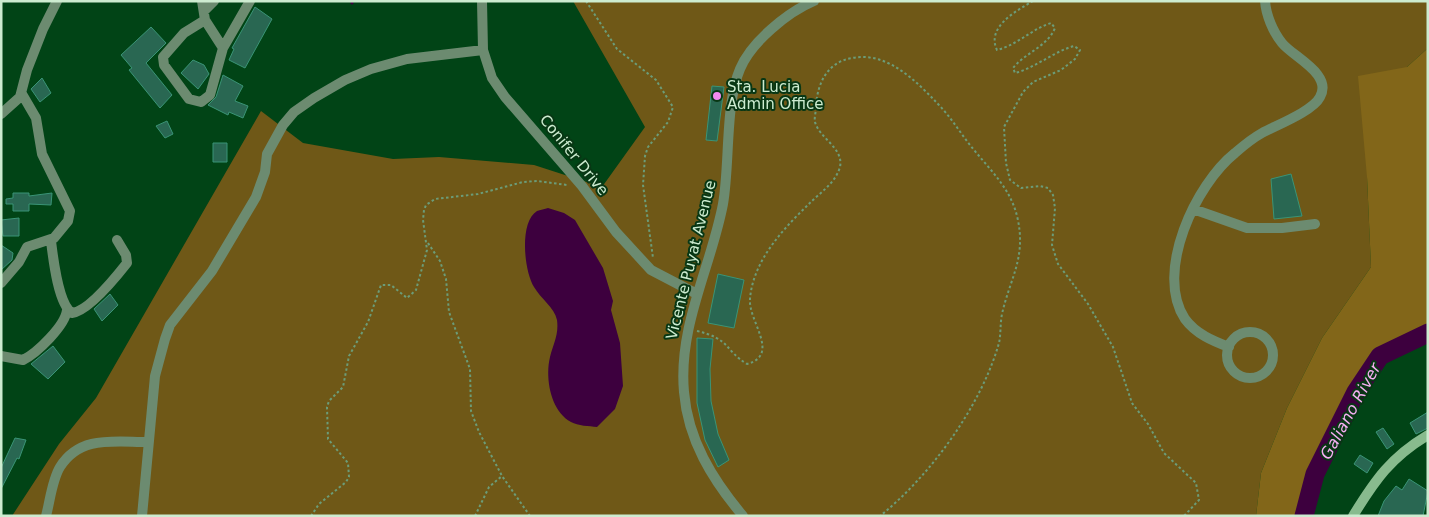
<svg xmlns="http://www.w3.org/2000/svg" width="1429" height="517" font-family="'DejaVu Sans',sans-serif">
	<style>
		.green { fill: #6f5817 }
		.forest { fill: #826619 }
		.water { fill: #3d003e }
		.lines { fill: none; stroke-linecap: round; stroke-linejoin: round }
		.stream { stroke: #3d003e; stroke-width: 3 }
		.river { stroke: #3d003e; stroke-width: 19 }
		.building { fill: #296752; stroke: #3a9476 }
		.path { stroke: #6c9c78; stroke-width: 2; stroke-dasharray: 2.5 2.5; stroke-linecap: butt }
		.street { stroke: #6c8b70; stroke-width: 10 }
		.secondary { stroke: #88bb8e; stroke-width: 10 }
		.poi-dot { fill: #f38af1; stroke: #083714; stroke-width: 2 }
		.labels { text-anchor: middle; stroke-width: 4; stroke-linejoin: round; paint-order: stroke }
		.poi-label { font-size: 15px; fill: #cdecd0; stroke: #083714; text-anchor: start }
		.street-label { font-size: 15px; fill: #cdecd0; stroke: #083714 }
		.water-label { font-size: 16px; font-style: italic; fill: #f6aff3; stroke: #083714 }
	</style>
	<rect width="100%" height="100%" fill="#014416"/>
	<path class="green" d="M573 1H1428V48L1407 67 1367 177 1371 267 1322 338 1287 408 1261 473 1256 516H12L59 444 96 398 261 111 303 143 393 159 439 157 534 165 602 187 645 127Z"/>
	<path class="forest" d="M1428 48V333L1380 356 1356 392 1315 474 1304 516H1256L1261 473 1287 408 1322 338 1371 267 1367 177 1358 76 1407 67Z"/>
	<path class="water" d="M548 208 564 213 575 220 603 268 613 301 611 310 620 343 623 386 615 409 597 427C589 426 578 426 571 422 550 411 545 377 550 357 553 344 559 335 557 320 554 307 541 299 534 287 524 271 519 222 537 211 540 210 545 209 548 208Z"/>
	<g class="lines">
		<path class="stream" d="M352 3V1"/>
		<path class="river" d="M1304 516 1315 474 1356 392 1380 356 1428 333"/>
	</g>
	<path class="building" d="M255 7 272 19 245 68 229 60 234 49 232 48Z
		M151 27 166 43 146 63 172 95 160 108 129 70 132 68 121 55Z
		M193 60 204 65 209 74 198 89 181 73Z
		M223 75 243 86 235 101 248 106 243 118 229 112 228 115 208 105 216 97Z
		M42 78 51 93 40 102 31 89Z
		M712 86 724 87 717 141 706 140Z
		M167 121 173 134 165 138 156 126Z
		M213 143H227V162H213Z
		M1291 174 1302 216 1274 219 1271 179Z
		M13 193H29V196L52 193 51 205 29 204V211H13V204H6V199L13 198Z
		M19 218V236H3L1 220Z
		M1 245 13 253 12 260 1 270Z
		M718 274 744 280 734 328 708 323Z
		M110 294 118 305 102 321 94 309Z
		M697 338 713 339 710 369 711 401 718 434 729 460 718 467 705 440 697 403Z
		M53 346 65 362 48 379 31 364Z
		M1428 412V428L1416 434 1410 423Z
		M1383 428 1394 444 1387 449 1376 432Z
		M15 438 26 440 19 459 17 458 1 489V468Z
		M1360 455 1373 463 1367 473 1354 464Z
		M1409 479 1428 491 1423 516H1378L1384 501 1396 486 1402 490Z"/>
	<g class="lines">
		<path class="path" d="M586 1 617 49 656 80 673 107 668 122 648 147 645 156 643 185 653 258
			M1033 1C1016 11 986 27 997 50 1017 45 1032 29 1051 23L1055 28C1048 46 1025 53 1013 68L1015 73C1035 68 1053 52 1074 46L1080 50 1075 59 1061 70 1033 82 1023 92 1004 127 1006 163 1010 180 1021 188 1040 186 1048 188 1053 195 1055 208 1052 245 1058 264 1088 304 1113 347 1132 403 1148 424 1164 453 1196 483 1199 500 1184 516
			M428 243 440 261 446 279 449 312 470 369 471 411 479 432 502 476 530 516
			M697 331C731 339 724 350 747 364 781 355 748 321 750 299 753 259 786 226 813 200 824 190 836 181 840 167 844 148 819 138 815 122 814 118 816 112 816 107 817 84 827 62 852 58 887 51 916 81 937 103 950 116 959 131 970 145 988 168 1010 187 1017 216 1027 257 1010 278 1002 314 1000 324 1001 334 999 343 981 406 931 475 880 516
			M311 516 319 504 346 482 349 477 348 463 328 439 327 407 329 401 343 387 349 356 368 322 381 285H391L407 298 416 290 427 250 423 220 424 210 426 205 435 199 478 194 523 182 537 181 567 185
			M475 516 489 487 502 476"/>
		<path class="street" d="M202 1 205 20 223 48 210 95 201 102 189 99 164 65 163 57 184 33 205 20
			M482 1 483 50 492 78 505 97 582 186 616 232 651 270 697 294
			M204 11 214 1
			M223 48 250 1
			M1 114 20 97 27 70 43 29 57 1
			M1193 209 1247 228H1282L1315 224
			M51 241C53 257 58 304 72 313 89 311 116 277 127 263L126 255 117 240
			M1 283 19 262 27 247 54 238 68 221 70 211 42 154 36 118 22 94
			M1227 355a23 23 0 1 1 46 0a23 23 0 1 1-46 0Z
			M1229 347C1213 341 1196 334 1185 319 1154 272 1196 184 1235 153 1243 146 1253 138 1262 133 1277 125 1313 111 1320 97 1333 74 1293 57 1282 43 1273 32 1266 15 1265 1
			M1 356 23 360C37 353 65 326 67 310
			M46 516C50 501 52 480 60 467 80 435 114 442 148 442
			M142 516 155 376 165 339 170 325 212 271 256 197 265 172 267 154 283 125 294 112 314 98 345 80 371 69 407 59 483 50
			M743 516C712 479 688 440 684 392 678 326 711 267 723 204 730 164 725 104 740 69 751 42 788 12 814 1"/>
		<path class="secondary" d="M1353 516C1375 480 1391 457 1428 435"/>
	</g>
	<circle class="poi-dot" cx="717" cy="96" r="5"/>
	<g class="labels">
		<g class="poi-label">
			<text x="727" y="92">Sta. Lucia<tspan x="727" dy="17">Admin Office</tspan></text>
		</g>
		<g class="street-label">
			<text transform="translate(574 155) rotate(51)" y="5">Conifer Drive</text>
			<text transform="translate(691 260) rotate(-76)" y="5">Vicente Puyat Avenue</text>
		</g>
		<g class="water-label">
			<text transform="translate(1350 411) rotate(-61)" y="6">Galiano River</text>
		</g>
	</g>
	<rect width="1429" height="517" fill="none" stroke="#cdecd0" stroke-width="5"/>
</svg>
